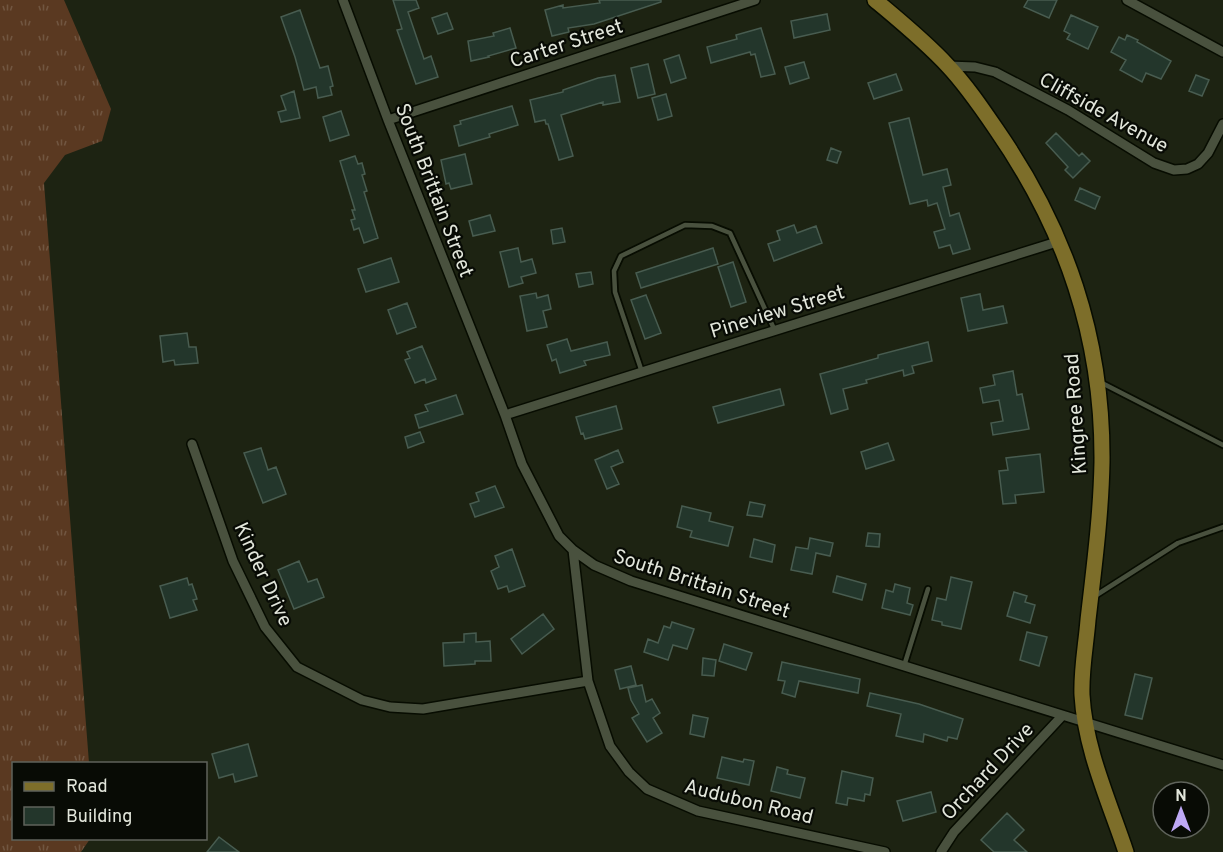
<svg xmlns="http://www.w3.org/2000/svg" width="1223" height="852" font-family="Overpass,sans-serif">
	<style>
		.grass { fill: url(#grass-tufts) }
		.building { fill: #23362b; stroke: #485c50; stroke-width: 1.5 }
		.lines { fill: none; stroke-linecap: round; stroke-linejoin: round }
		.service-casing { stroke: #070c01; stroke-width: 8 }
		.minor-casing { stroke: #070c01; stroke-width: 12 }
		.primary-casing { stroke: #070c01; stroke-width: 18 }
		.service { stroke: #49513e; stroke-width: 4.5 }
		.minor { stroke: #49513e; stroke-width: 9 }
		.primary { stroke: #7d6e2a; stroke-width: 15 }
		.labels { text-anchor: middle; stroke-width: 4.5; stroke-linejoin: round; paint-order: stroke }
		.street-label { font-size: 20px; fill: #e2e6db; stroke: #080b05 }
	</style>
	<defs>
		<pattern id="grass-tufts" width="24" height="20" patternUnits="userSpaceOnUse" patternTransform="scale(1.5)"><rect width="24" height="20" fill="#5a3921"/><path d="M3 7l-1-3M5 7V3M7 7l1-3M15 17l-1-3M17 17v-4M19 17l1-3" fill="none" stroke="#715641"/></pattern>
	</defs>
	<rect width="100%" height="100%" fill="#1d2312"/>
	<path class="grass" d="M0 0H64L111 109 102 141 65 155 44 183 89 763 14 764V838L90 839 81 852H0Z"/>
	<path class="building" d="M393 0H416L419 8 408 12 424 59 431 56 438 77 416 84 397 30 402 29Z
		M599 0H661V2L594 24 568 28 569 32 552 36 545 10 563 5V8L600 3Z
		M1028 0H1057L1049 18 1024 7Z
		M300 10 320 68 328 66 333 86 330 87 332 95 318 98 316 87 304 90 295 57 281 17Z
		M447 13 453 29 438 34 432 18Z
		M827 14 830 30 794 38 791 21Z
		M1071 15 1098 27 1088 49 1067 39 1070 34 1064 31Z
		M510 28 516 48 488 56 489 57 471 61 468 41 494 36 493 33Z
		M761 28 775 74 761 77 755 54 751 55 750 52 711 63 707 47 737 39 736 35Z
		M1127 35 1138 40 1137 42 1171 61 1161 79 1146 73 1142 82 1120 70 1126 60 1111 52 1119 37 1125 40Z
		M679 55 686 78 671 83 664 60Z
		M804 62 809 78 790 84 785 67Z
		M648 64 655 94 638 98 631 68Z
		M896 74 902 90 874 99 868 83Z
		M615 75 620 102 603 105V102L561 115 573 156 559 160 548 124H546L545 120 535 122 530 100 563 92V90L598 78Z
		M1196 75 1209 80 1202 96 1189 91Z
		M294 91 300 118 281 122 278 112 286 110 281 96Z
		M666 94 672 116 658 120 652 98Z
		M512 106 518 125 489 134 490 137 459 146 454 126 461 124 460 121Z
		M341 111 349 135 330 141 323 117Z
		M909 118 923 175 947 169 951 185 943 187 950 216 959 213 970 249 953 254 950 245 939 248 934 232 945 229 937 203 928 206 927 200 910 204 889 123Z
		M1056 133 1079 156 1082 153 1090 161 1073 178 1065 170 1068 167 1046 143Z
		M831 148 841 152 837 163 827 160Z
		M465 154 472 184 451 189 449 183 446 184 441 160Z
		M355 156 358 164 362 163 365 174 362 175 367 191 364 192 378 238 364 243 359 228 354 230 351 220 355 219 352 210H355L340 161Z
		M1080 188 1100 197 1095 209 1075 200Z
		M490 215 495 231 473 236 469 221Z
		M794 225 797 233 816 226 822 243 774 261 768 244 780 240 777 231Z
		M562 228 565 242 553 244 551 230Z
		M518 248 521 262 532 259 536 273 521 277 523 283 509 287 500 252Z
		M713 248 718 264 641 288 636 273Z
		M391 258 399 282 366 292 358 269Z
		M733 262 746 302 731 307 718 267Z
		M591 272 593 284 579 287 576 274Z
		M536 293 537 298 548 295 551 309 543 311 547 327 527 331 520 296Z
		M980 294 983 310 1003 306 1007 323 968 331 961 298Z
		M646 295 661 333 645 339 631 300Z
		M407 303 416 327 397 334 388 310Z
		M187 333 189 347H196L198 363 175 365 174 360 163 362 160 336Z
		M567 339 571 351 607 342 610 355 584 361 586 365 560 373 556 359 552 361 547 345Z
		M928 342 932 361 912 366 914 373 904 376 903 370 866 380 867 383 843 389 848 409 831 414 820 374 878 358V355Z
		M422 346 436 379 426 383 425 379 415 383 405 360 410 358 407 352Z
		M1013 371 1017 395 1022 394 1029 429 993 435 991 423 1003 421 999 400 983 403 980 388 995 385 993 375Z
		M780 389 784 405 718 423 713 407Z
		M456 395 463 414 419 428 415 415 428 411 425 405Z
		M616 406 622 429 585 439 583 433 581 434 576 417Z
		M420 432 424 442 408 448 405 437Z
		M888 443 894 460 866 469 861 452Z
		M261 448 268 470 276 467 286 494 263 503 244 453Z
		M618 450 623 462 611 467 619 484 607 489 595 460Z
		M1040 454 1044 492 1015 495 1016 503 1003 504 999 471 1008 470 1006 458Z
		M495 486 504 507 475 517 470 504 479 501 476 493Z
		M750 502 765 505 762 517 747 515Z
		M682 506 711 513 709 521 733 527 728 546 690 537 692 531 677 527Z
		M868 533 880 534 879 547 866 546Z
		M810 538 833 543 830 556 816 553 812 574 791 570 796 547 808 549Z
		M754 539 775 545 772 562 750 557Z
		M512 549 525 586 509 592 507 586 498 589 491 571 499 567 495 556Z
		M299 561 308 582 317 579 324 597 294 609 278 570Z
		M837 576 866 584 862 600 833 592Z
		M951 577 972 582 961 629 942 625V622L932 620 937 598 946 600Z
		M187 578 189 585 192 584 197 599 193 600 197 610 170 618 160 586Z
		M895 584 910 588 907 603 913 605 910 615 882 608 886 590 893 592Z
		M1014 592 1027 596 1025 602 1035 605 1030 623 1007 616Z
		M543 614 554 629 522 654 511 639Z
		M672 622 694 629 687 649 673 645 668 660 644 652 648 639 658 643 664 626 670 628Z
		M1027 632 1047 637 1039 666 1020 660Z
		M476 633V642L490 641 491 661H475V664L444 666 443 643 464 642V634Z
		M724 644 752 653 746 670 719 661Z
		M703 658 716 660 714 676 702 675Z
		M782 662 860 679 858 693 799 681 795 697 782 693 785 681 778 680Z
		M631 666 636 685 620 689 615 670Z
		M1135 674 1152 678 1142 719 1125 715Z
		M642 685 646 702 652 699 660 713 653 718 662 733 647 742 632 718 639 714 631 700 628 688Z
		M870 693 919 704 963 719 957 739 948 737 947 741 924 734 923 742 896 736 901 714 867 706Z
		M693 715 708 718 704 737 690 734Z
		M248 744 257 776 235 782 233 774 219 778 212 754Z
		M722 757 743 762 744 759 754 761 749 785 717 778Z
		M777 767 788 770 787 774 805 778 800 798 771 791Z
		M842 771 873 778 870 795 865 794 864 801 848 798 847 805 836 803Z
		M931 792 936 812 903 821 897 801Z
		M1007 813 1024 830 1014 840 1027 852H994L981 840Z
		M219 837 239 852H207Z"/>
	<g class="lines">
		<defs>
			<path id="service" d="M642 372 615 292 614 271 621 256 685 225 712 226 730 233 775 331
				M1100 382 1223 445
				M1095 596 1178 543 1223 527
				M904 666 928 589"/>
			<path id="minor" d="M343 0 388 120 505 415 522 464 559 536 573 550 594 565 631 581 1223 765
				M1127 0 1223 52
				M948 66 975 67 995 72 1068 110 1154 163 1174 170 1187 169 1198 164 1208 153 1223 124
				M388 120 755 0
				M505 415 1060 241
				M192 444 233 561 265 627 297 667 362 700 390 707 423 709 588 681
				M573 550 588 681 610 746 629 772 647 789 698 811 885 852
				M941 852 954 832 1062 716"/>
			<path id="primary" d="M875 0C900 21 926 42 948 66 966 85 981 107 996 129 1066 230 1103 338 1102 462 1101 515 1094 568 1088 620 1086 645 1081 670 1082 695 1085 749 1109 801 1126 852"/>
		</defs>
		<use href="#service" class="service-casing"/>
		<use href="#minor" class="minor-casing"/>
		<use href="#primary" class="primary-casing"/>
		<use href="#service" class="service"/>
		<use href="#minor" class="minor"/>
		<use href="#primary" class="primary"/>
	</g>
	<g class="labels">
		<g class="street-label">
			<text transform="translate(566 43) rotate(-18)" y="7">Carter Street</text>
			<text transform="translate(1104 112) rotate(29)" y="7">Cliffside Avenue</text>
			<text transform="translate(435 190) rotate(69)" y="7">South Brittain Street</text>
			<text transform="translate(777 311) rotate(-17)" y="7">Pineview Street</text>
			<text transform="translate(1075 414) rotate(-94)" y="7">Kingree Road</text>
			<text transform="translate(264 574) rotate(65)" y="7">Kinder Drive</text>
			<text transform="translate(702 583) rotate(18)" y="7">South Brittain Street</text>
			<text transform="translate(987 771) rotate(-47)" y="7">Orchard Drive</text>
			<text transform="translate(749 801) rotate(14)" y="7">Audubon Road</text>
		</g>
	</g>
	<rect x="12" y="762" width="195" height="78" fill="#080b05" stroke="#5f635b" stroke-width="1.5"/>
	<rect x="24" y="782" width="30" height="9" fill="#7d6e2a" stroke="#5f635b" stroke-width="1.5"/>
	<text x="66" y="792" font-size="18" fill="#e2e6db">Road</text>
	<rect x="24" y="807" width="30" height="18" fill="#23362b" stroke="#5f635b" stroke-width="1.5"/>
	<text x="66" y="822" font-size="18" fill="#e2e6db">Building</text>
	<g transform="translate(1181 810)"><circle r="28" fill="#080b05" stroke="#5f635b" stroke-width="1.5"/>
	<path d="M0-4.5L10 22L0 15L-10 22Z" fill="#bea9f5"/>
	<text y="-9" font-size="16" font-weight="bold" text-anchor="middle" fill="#e2e6db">N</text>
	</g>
</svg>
